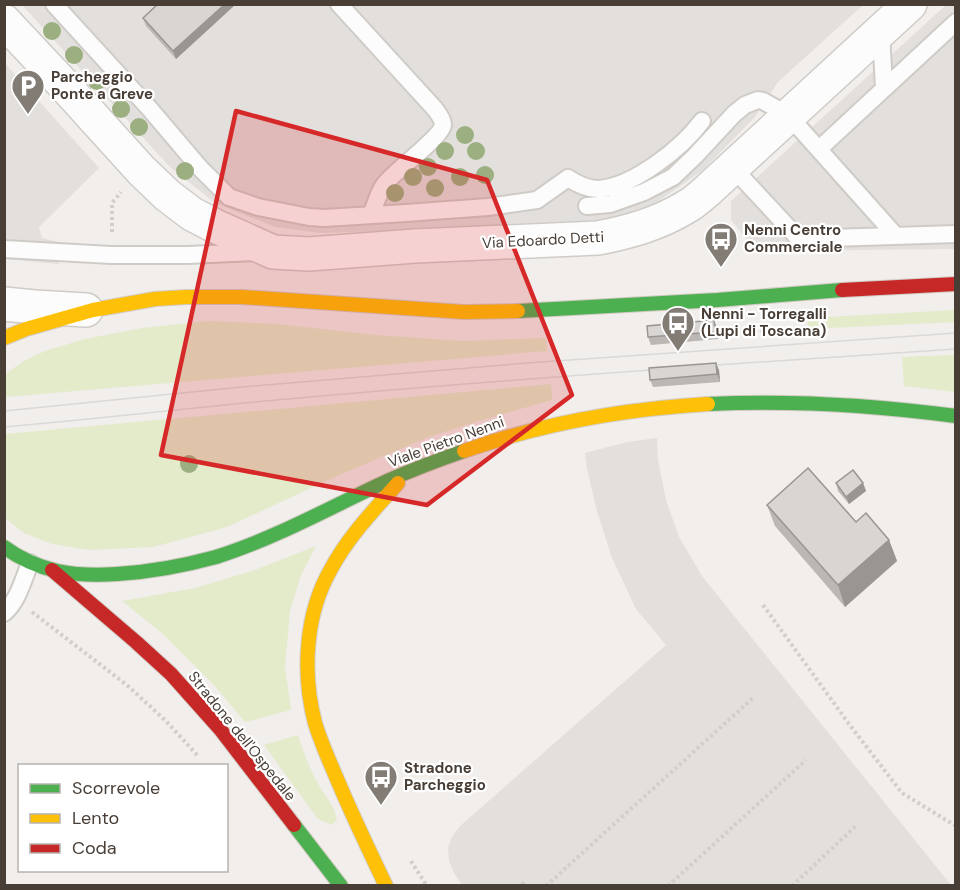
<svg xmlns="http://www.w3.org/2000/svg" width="960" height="890" font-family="'DM Sans',sans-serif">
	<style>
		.green { fill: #e3ebcb }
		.parking { fill: #e3dfdc }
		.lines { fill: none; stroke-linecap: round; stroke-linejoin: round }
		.lane-casing { stroke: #cfccc8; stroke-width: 20 }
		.street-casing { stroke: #cfccc8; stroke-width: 36 }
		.fast-casing { stroke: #d2cbc3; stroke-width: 16 }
		.slow-casing { stroke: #d2cbc3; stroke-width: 16 }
		.jam-casing { stroke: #d2cbc3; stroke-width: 16 }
		.path { stroke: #d2cecb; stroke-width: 4; stroke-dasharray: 3 3; stroke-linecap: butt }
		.lane { stroke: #fdfcfc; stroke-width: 16 }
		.street { stroke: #fdfcfc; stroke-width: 33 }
		.fast { stroke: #4caf50; stroke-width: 14 }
		.slow { stroke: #ffc107; stroke-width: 14 }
		.jam { stroke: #c62828; stroke-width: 14 }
		.tram { stroke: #d9d9d8; stroke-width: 1.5 }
		.tree { fill: #9baf80 }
		.wall { fill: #bbb7b5 }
		.shaded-wall { fill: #989593 }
		.building { fill: #d9d5d2; stroke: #989593; stroke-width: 1.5 }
		.marked { fill: #d62828; fill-opacity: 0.2; stroke: #d62828; stroke-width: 4.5; stroke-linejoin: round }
		.labels { text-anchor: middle; stroke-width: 4.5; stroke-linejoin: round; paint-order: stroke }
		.poi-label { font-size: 15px; font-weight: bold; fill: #483e36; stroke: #fff; text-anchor: start }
		.street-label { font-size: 15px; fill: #483e36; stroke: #fff }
	</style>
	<rect width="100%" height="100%" fill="#f1eeeb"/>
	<path class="green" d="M955 310V322L807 329 808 318Z
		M209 321 277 324 376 335 462 341 546 338 547 351 5 397V376L7 373 22 362 45 351 85 339 142 328Z
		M955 355V392L904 386 902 357Z
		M551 384 552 400 475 422 426 438 337 476 227 527 153 547 90 550 52 544 24 533 5 518V434Z
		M316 546 301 575 290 611 285 667 291 710 245 722 213 684 164 635 122 601 195 588 255 570Z
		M298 735C304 754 311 772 321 789 328 799 334 807 337 819L332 825 318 819 264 745Z"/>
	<path class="parking" d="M22 5H863L778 82 754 118 703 170 657 202 611 220 383 231 320 233 275 227 215 203 170 167Z
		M946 5H955V249L756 251 731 220V201Z
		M4 62 99 168 39 227 42 238 59 242V264L5 259Z
		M657 438 658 460 666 500 679 537 702 576 951 885H462L454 873 449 860 448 848 452 837 459 827 666 645 636 609 612 558 597 511 587 469 585 453 627 442Z"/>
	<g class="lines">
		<defs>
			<path id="lane" d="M54 4 149 108 200 168 229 197 258 207 309 217 324 218 406 213 488 207 537 200 568 178C577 184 587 189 598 189 633 187 682 148 702 121
				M339 4 435 109C438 113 443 119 443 125 441 138 394 171 384 185 378 193 375 206 371 215
				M881 32 884 88
				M819 149 956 22
				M733 168 799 239 956 234
				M587 206 610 204 644 192 673 177 695 156 734 114 745 105 758 100 763 101 788 115 896 236
				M4 249 111 255H188L255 252
				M4 613C18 601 23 580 30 563"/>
			<path id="street" d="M4 21 64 85 141 170 167 195 192 214 215 226 273 252 309 254 415 246 598 238C629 232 658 224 686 207 694 203 701 196 708 190L910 4
				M4 304 35 307 86 310"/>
			<path id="fast" d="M518 311 717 300 842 290
				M708 404C791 400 873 405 956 416
				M4 547C38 572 75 577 117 574 150 572 183 566 216 557 276 538 331 507 387 481 412 470 438 460 464 451
				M294 825 341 886"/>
			<path id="slow" d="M4 338 26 329 93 310 155 299 186 297H242L464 312 518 311
				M464 451C543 423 625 409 708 404
				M386 886C369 850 352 815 337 779 329 760 321 743 315 723 302 673 305 614 331 569 348 537 374 510 398 483"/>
			<path id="jam" d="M842 290 956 284
				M52 570 136 642 171 674 220 729 294 825"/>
		</defs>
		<use href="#lane" class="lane-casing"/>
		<use href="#street" class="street-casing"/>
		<use href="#fast" class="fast-casing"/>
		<use href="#slow" class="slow-casing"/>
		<use href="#jam" class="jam-casing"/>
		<path class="path" d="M112 232V203L121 192
			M730 333 801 329
			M763 605 849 724 902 793 956 826
			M32 612 128 686 166 721 198 756
			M411 861 427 886
			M522 882 525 886
			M546 886 754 697
			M668 886 806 760
			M792 886 857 825"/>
		<use href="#lane" class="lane"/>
		<use href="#street" class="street"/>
		<use href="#fast" class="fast"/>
		<use href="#slow" class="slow"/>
		<use href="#jam" class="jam"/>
		<path class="tram" d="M701 366 956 349
			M4 411 242 387 527 363 956 333
			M4 427C84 420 164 411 244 403 384 390 525 379 665 369"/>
	</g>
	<g class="tree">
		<circle cx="52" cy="31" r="9"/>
		<circle cx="74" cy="55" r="9"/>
		<circle cx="97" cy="81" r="9"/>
		<circle cx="121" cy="109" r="9"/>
		<circle cx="139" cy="127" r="9"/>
		<circle cx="465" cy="135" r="9"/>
		<circle cx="445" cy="151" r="9"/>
		<circle cx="476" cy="151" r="9"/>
		<circle cx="428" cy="167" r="9"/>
		<circle cx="185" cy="171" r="9"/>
		<circle cx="485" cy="175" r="9"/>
		<circle cx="413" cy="177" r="9"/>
		<circle cx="460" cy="177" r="9"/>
		<circle cx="435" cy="188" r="9"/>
		<circle cx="395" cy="193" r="9"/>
		<circle cx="189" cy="464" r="9"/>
	</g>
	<path class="wall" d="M158 4H236L176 59 146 26 143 18Z
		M717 328 718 339 651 345 648 337Z
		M719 370 720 382 653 387 650 380Z
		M836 483H863L866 491 849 504 838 491Z
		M767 505 856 522 889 540 897 561 845 607 775 526Z"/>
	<path class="shaded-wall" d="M225 4H236L176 59 173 51Z
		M714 320 717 328 718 339 715 332Z
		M716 363 719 370 720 382 717 374Z
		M863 483 866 491 849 504 846 497Z
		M889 540 897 561 845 607 838 585Z"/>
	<path class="building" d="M158 4H225L173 51 143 18Z
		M714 320 715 332 648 337 647 326Z
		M716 363 717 374 650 380 649 368Z
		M808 468 856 522 866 513 889 540 838 585 767 505Z
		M853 470 863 483 846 497 836 483Z"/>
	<path class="marked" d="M236 111 487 180 572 395 427 505 161 455Z"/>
	<defs>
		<symbol id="parking-pin" viewBox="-11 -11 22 30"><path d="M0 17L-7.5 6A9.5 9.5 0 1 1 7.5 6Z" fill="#837c75" stroke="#fff"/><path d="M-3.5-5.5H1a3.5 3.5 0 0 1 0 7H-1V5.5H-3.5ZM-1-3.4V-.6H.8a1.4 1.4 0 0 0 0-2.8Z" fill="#fff"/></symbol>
		<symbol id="bus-pin" viewBox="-11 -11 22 30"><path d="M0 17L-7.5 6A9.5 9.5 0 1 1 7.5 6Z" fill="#837c75" stroke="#fff"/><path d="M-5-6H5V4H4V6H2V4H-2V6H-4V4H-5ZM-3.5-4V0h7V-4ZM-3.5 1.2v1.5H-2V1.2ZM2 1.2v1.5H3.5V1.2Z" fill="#fff"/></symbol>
	</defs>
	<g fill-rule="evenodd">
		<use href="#parking-pin" x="9" y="67" width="38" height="52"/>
		<use href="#bus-pin" x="702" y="220" width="38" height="52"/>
		<use href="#bus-pin" x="659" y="304" width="38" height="52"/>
		<use href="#bus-pin" x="362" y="758" width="38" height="52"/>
	</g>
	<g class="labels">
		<g class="poi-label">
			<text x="51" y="82">Parcheggio<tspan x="51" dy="17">Ponte a Greve</tspan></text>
			<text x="744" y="235">Nenni Centro<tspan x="744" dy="17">Commerciale</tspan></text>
			<text x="701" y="319">Nenni - Torregalli<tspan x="701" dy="17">(Lupi di Toscana)</tspan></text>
			<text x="404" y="773">Stradone<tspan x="404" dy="17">Parcheggio</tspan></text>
		</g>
		<g class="street-label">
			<text transform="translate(543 240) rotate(-3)" y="5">Via Edoardo Detti</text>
			<text transform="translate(446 442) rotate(-20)" y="5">Viale Pietro Nenni</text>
			<text transform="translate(242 736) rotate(51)" y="5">Stradone dell'Ospedale</text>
		</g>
	</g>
	<rect width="960" height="890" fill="none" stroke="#483e36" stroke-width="12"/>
	<rect x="18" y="764" width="210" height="108" fill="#ffffff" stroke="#b6b2af" stroke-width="1.5"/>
	<rect x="30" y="784" width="30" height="9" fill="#4caf50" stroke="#b6b2af" stroke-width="1.5"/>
	<text x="72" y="794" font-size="18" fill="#483e36">Scorrevole</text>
	<rect x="30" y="814" width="30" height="9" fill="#ffc107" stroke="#b6b2af" stroke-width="1.5"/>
	<text x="72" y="824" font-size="18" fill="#483e36">Lento</text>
	<rect x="30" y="844" width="30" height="9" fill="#c62828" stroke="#b6b2af" stroke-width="1.5"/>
	<text x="72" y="854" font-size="18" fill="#483e36">Coda</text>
</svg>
